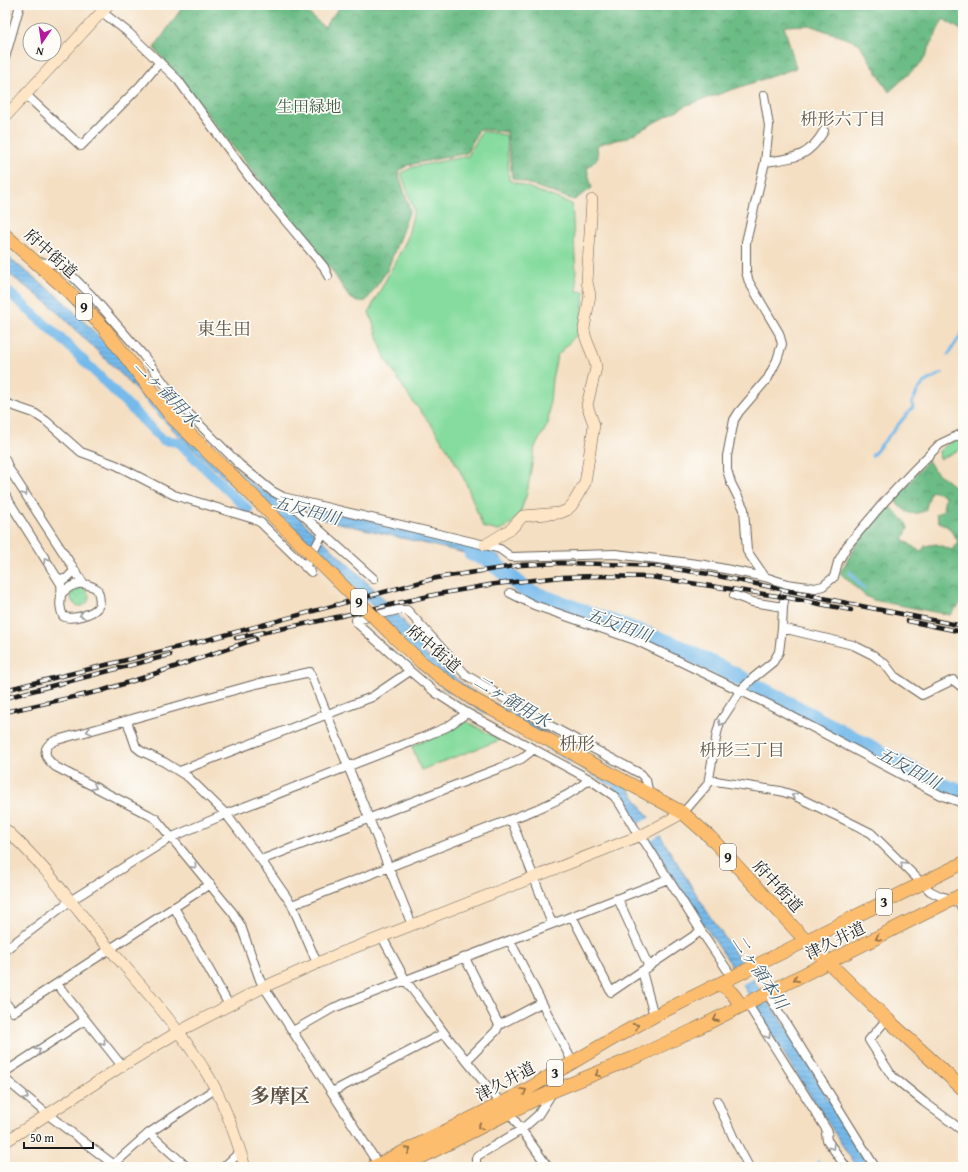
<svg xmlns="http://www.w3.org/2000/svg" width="968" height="1172" font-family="'Gentium Book Plus','Noto Serif JP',serif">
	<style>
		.green { fill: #86dc9f; stroke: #517c5e }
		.forest { fill: url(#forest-crowns); stroke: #446c51 }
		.garden { fill: url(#garden-dots); stroke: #517c5e }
		.water { fill: url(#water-rules); stroke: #486b84 }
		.pier { fill: #f4dfc3 }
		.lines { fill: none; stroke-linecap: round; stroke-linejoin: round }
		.stream { stroke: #74baeb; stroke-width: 3 }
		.canal { stroke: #74baeb; stroke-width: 10 }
		.river { stroke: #74baeb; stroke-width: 17 }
		.street-casing { stroke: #686056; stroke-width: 10 }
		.secondary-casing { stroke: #686056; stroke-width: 12 }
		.primary-casing { stroke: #686056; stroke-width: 14 }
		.street { stroke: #fff; stroke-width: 8 }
		.secondary { stroke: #fee5c5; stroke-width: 11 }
		.primary { stroke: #fcbd6e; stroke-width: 13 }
		.rail-casing { stroke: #1c1c1c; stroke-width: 4.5 }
		.rail { stroke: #fdfcf7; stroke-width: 3; stroke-dasharray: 9; stroke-linecap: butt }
		.primary-bridge-casing { stroke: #686056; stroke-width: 14; stroke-linecap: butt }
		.primary-bridge { stroke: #fcbd6e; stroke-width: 13 }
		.oneway { stroke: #999 }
		.oneway2 { stroke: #8c6c45 }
		.labels { text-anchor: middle; stroke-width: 3.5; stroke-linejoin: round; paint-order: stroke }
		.shield { fill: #fdfcf7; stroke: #605f5e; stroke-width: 1 }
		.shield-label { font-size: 15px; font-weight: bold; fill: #1c1c1c }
		.park-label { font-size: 16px; fill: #415f4a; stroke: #fdfcf7 }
		.street-label { font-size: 16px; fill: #1c1c1c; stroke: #fdfcf7 }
		.neighbourhood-label { font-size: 17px; fill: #5f5347; stroke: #fdfcf7 }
		.water-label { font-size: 17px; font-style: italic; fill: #3f5b6f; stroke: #fdfcf7 }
		.quarter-label { font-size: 18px; fill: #5f5347; stroke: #fdfcf7 }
		.district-label { font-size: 20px; font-weight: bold; fill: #5f5347; stroke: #fdfcf7 }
	</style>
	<defs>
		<pattern id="forest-crowns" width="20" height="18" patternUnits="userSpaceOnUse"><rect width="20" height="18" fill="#6cbc86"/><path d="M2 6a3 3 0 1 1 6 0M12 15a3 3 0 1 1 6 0" fill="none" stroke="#58986d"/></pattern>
		<pattern id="garden-dots" width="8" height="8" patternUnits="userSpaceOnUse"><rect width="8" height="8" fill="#86dc9f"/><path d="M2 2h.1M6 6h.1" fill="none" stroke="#73bc88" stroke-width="1.8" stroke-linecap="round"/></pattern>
		<pattern id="water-rules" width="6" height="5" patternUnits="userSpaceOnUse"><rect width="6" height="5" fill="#74baeb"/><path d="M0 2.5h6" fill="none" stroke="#649fc9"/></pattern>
	</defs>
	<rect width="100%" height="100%" fill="#fdfcf7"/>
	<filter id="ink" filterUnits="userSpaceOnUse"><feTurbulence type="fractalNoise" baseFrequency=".025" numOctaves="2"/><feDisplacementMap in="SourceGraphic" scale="8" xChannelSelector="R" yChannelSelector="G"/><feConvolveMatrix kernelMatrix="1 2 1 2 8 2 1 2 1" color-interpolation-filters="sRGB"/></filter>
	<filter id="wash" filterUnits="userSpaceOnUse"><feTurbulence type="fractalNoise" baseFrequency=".012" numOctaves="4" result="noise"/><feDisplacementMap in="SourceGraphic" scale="16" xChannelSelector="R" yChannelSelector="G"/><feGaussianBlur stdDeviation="0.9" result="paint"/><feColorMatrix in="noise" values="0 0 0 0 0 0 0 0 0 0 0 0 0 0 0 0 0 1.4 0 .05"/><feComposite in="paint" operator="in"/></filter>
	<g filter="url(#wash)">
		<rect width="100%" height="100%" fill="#f4dfc3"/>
		<path class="green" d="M482 131 506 135 509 180 572 204 577 291 585 292 581 322 578 333 557 356 552 379 548 424 535 447 527 493 520 513 510 525 498 531 483 527 466 483 452 456 433 427 410 398 385 358 369 312 407 239 414 210 401 173 413 167 468 156Z
			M963 437V448L940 459 939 451 948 444Z
			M464 720 500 740 421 770 412 746 449 730Z"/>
		<path class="forest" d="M184 5H299L324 27 341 5H963V31L943 19 923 61 889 92 859 43 809 25 784 26 796 68 687 105 626 138 603 143 597 146 598 158 587 169 592 188 574 200 512 178 507 132 479 129 467 153 408 165 398 172 410 210 387 271 366 301 357 302 349 297 333 272 154 48Z
			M928 460 934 470 961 492 958 501 963 503V601L950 615 873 600 864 595 840 573 856 545 881 512 890 507 905 521 908 528 903 539 916 549 922 551 925 546 936 544 952 550 958 541 948 527 939 522 936 514 943 511 945 495 931 491 925 511C907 517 906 511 894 500Z"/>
		<path class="garden" d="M71 597a9 9 0 1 1 18 0a9 9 0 1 1-18 0Z"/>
		<path class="water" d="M5 255 60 298 216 452 259 488 273 496 300 504 380 522 491 551 502 559 486 562 477 556 314 517 299 518 374 589 402 619 426 655 469 689 616 771 648 816 708 913 792 1037 845 1127 870 1167H857L848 1154 779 1046 730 963 669 873 651 842 612 786 446 690 414 663 385 618 358 592 305 544 249 501 165 422 129 382 49 304 5 271Z"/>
		<path class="pier" d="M279 500 299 502 318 520 299 518Z
			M651 817 661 835 648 842 638 824Z
			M744 961 754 978 741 985 731 968Z"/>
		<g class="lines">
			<path class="stream" d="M948 355 963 332
				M872 456 913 407 912 403 918 390 925 382 942 373
				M850 572 864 589
				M816 1167 818 1162"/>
			<path class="canal" d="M5 289 65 342 163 440 178 442 248 510
				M551 600 556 607"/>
			<path class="river" d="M472 553 486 557 528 592 671 644 736 676 943 787 963 793"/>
		</g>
	</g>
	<g filter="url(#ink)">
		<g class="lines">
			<defs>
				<path id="street" d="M102 12 129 33 178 80 249 177 324 267 328 276
					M5 58 20 5
					M25 94 81 146 140 86 160 62
					M764 95 769 126 765 162 746 242V272L749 282 779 333 782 344 777 360 768 378 739 412 734 420 727 456V470L731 483 744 509 747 551 765 577
					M765 162C795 158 808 158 824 131
					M37 262 58 264 73 277 92 296 143 355 181 406 240 465 272 491 283 497 374 579
					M5 403 34 413 46 421 81 452 116 465 174 495 254 519 261 523 311 572
					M5 459 9 469 83 583
					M5 495 61 584C63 597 57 602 63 616 70 621 96 614 99 605 101 600 99 594 97 589 83 581 73 582 61 594
					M283 497 485 545 500 549 511 557 615 554 649 558 705 565 765 577 787 584 815 588 823 586 834 577 838 562 847 546 885 501 915 469 940 444 963 433
					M305 567 323 533
					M57 577 61 579H66L73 572V567
					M510 593 534 605 635 640 677 660 776 708 940 795 963 803
					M734 595 752 602 783 607
					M782 628 853 645 873 655 885 664 894 676 922 695 953 680 963 688
					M127 721 136 747 141 751 164 762 188 777 226 814 261 860 292 905 317 963
					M180 771 372 697 410 671
					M709 780 780 791 793 795 849 822 871 833 930 891C939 896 946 899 957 898L963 910
					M649 795 646 780 641 774 545 723 466 675 407 610H398L356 620 357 623 410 671 436 693 467 713 589 779 614 796 620 804 639 836 645 842 701 931 732 977
					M683 813 708 784 717 733 720 722 741 690 753 678 773 662 779 652 782 628 783 607 787 584
					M511 819 552 924 668 879
					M261 860 500 768 521 759 534 749
					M618 899 649 967
					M292 905 537 809C555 801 575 793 589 779
					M174 907 229 1005
					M572 916 611 992 701 931
					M382 937 406 981 427 1009 444 1033 513 1118 548 1167
					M510 941 573 1063
					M5 950 70 901 170 838 226 814 421 738 447 727 467 713
					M465 958 499 1025
					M642 971 654 1016
					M57 984 122 1066
					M767 993 875 1167
					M5 1002 13 1012 210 884
					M747 1003 828 1132 826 1134 827 1140 846 1167
					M887 1019 869 1040 892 1076 924 1102 963 1131
					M293 1031 333 1008 552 924
					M467 1060 496 1031 499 1025 541 1003
					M5 1072 85 1020
					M5 1079 47 1114 117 1167
					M332 1092 444 1033
					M717 1101 734 1139 749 1167
					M149 1133 187 1167
					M114 1164 149 1133 215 1089
					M5 1166 6 1167
					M224 1167 240 1152
					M380 1167 264 987 260 980 241 926 233 913 156 819 149 815 56 767C44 758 40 747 57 740L256 684 310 672 412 925
					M476 1167V1159L477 1156 521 1130 538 1115 552 1093"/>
				<path id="secondary" d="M5 117 108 5
					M485 545 511 529 523 516 560 513 567 510 572 505 585 483 594 425 587 405 596 368C595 354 585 343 584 329L590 295 587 282 592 200
					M5 829C40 860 68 898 97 934 136 980 178 1025 209 1077 225 1104 236 1137 245 1167
					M5 1142 122 1066 178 1032 264 987 338 954 644 834 683 813"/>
				<path id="primary" d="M5 235 68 291 104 328 126 357
					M639 789 683 813 711 838 806 941 887 1019 963 1089
					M719 984C730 989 735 996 741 1006
					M373 1167 516 1096 614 1038 654 1016 963 863
					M402 1167 520 1107 553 1091 641 1055 694 1030 963 894"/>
			</defs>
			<use href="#street" class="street-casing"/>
			<use href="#secondary" class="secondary-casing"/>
			<use href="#primary" class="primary-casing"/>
			<use href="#street" class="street"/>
			<use href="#secondary" class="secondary"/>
			<use href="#primary" class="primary"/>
			<defs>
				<path id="rail" d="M908 621 963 632
					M236 638 319 621 438 594 495 584 562 577 597 576 651 577 784 597 851 610
					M5 690 199 642 436 578 521 565 561 563 607 564 654 566 709 574 861 606 963 626
					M5 698 170 655
					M5 712 101 691 142 678 256 639"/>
			</defs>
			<use href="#rail" class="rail-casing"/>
			<use href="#rail" class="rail"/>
			<defs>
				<path id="primary-bridge" d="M126 357 171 416 252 495 390 633 421 662 446 681 473 699 639 789"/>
			</defs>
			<use href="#primary-bridge" class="primary-bridge-casing"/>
			<use href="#primary-bridge" class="primary-bridge"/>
		</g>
		<defs><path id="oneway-chevron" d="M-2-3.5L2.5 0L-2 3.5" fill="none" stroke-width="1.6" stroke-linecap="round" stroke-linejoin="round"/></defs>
		<g class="oneway">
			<use href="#oneway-chevron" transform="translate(25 493) rotate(57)"/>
			<use href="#oneway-chevron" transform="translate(46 560) rotate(-123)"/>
			<use href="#oneway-chevron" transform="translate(82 615) rotate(165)"/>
			<use href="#oneway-chevron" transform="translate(721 723) rotate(115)"/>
			<use href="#oneway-chevron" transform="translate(89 731) rotate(165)"/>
			<use href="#oneway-chevron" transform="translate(94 787) rotate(27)"/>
			<use href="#oneway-chevron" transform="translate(794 796) rotate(-160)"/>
			<use href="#oneway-chevron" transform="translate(903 864) rotate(-134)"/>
			<use href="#oneway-chevron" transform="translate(194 866) rotate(49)"/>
			<use href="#oneway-chevron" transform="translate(768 1036) rotate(59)"/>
			<use href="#oneway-chevron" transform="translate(103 1043) rotate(51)"/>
			<use href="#oneway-chevron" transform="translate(38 1051) rotate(-33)"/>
			<use href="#oneway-chevron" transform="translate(26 1097) rotate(40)"/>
			<use href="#oneway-chevron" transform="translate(832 1147) rotate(56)"/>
		</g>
		<g class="oneway2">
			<use href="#oneway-chevron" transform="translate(878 938) rotate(153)"/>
			<use href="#oneway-chevron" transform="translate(796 979) rotate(153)"/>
			<use href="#oneway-chevron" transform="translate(716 1019) rotate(154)"/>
			<use href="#oneway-chevron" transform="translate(636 1026) rotate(-28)"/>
			<use href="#oneway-chevron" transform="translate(598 1074) rotate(157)"/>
			<use href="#oneway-chevron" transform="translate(524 1091) rotate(-30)"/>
			<use href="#oneway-chevron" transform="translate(480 1127) rotate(153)"/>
			<use href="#oneway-chevron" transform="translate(408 1150) rotate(-26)"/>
		</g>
	</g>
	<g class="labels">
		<g class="shield">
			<rect x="76" y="294" width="16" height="26" rx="3"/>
			<rect x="351" y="589" width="16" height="26" rx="3"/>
			<rect x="720" y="844" width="16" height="26" rx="3"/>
			<rect x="876" y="889" width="16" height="26" rx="3"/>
			<rect x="547" y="1060" width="16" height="26" rx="3"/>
		</g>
		<g class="shield-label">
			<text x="84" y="312">9</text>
			<text x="359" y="607">9</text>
			<text x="728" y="862">9</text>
			<text x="884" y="907">3</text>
			<text x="555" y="1078">3</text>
		</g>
		<g class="park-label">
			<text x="309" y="112">生田緑地</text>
		</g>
		<g class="street-label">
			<text transform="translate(51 253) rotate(42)" y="6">府中街道</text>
			<text transform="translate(434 648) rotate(40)" y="6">府中街道</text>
			<text transform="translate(778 886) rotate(47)" y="6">府中街道</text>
			<text transform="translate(835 940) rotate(-26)" y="6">津久井道</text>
			<text transform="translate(505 1081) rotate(-28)" y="6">津久井道</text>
		</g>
		<g class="neighbourhood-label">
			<text x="843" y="125">枡形六丁目</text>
			<text x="742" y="756">枡形三丁目</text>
		</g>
		<g class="water-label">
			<text transform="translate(167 393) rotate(47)" y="6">二ヶ領用水</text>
			<text transform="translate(307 510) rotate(15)" y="6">五反田川</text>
			<text transform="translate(619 625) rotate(20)" y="6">五反田川</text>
			<text transform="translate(512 701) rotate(31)" y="6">二ヶ領用水</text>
			<text transform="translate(909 768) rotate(28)" y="6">五反田川</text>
			<text transform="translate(760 972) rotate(56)" y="6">二ヶ領本川</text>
		</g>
		<g class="quarter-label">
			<text x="224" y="335">東生田</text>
			<text x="577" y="750">枡形</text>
		</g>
		<g class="district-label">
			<text x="280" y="1103">多摩区</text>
		</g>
	</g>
	<rect width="968" height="1172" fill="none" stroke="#fdfcf7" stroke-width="20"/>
	<g transform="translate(42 42) rotate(193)"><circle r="19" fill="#fdfcf7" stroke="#a3a29f"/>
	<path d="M0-3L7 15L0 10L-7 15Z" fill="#b5179e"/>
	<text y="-6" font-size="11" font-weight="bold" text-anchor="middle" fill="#1c1c1c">N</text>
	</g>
	<path d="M24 1142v6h69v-6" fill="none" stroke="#1c1c1c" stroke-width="2"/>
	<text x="30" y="1142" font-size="12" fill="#1c1c1c" stroke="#fdfcf7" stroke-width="3" paint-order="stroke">50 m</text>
</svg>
